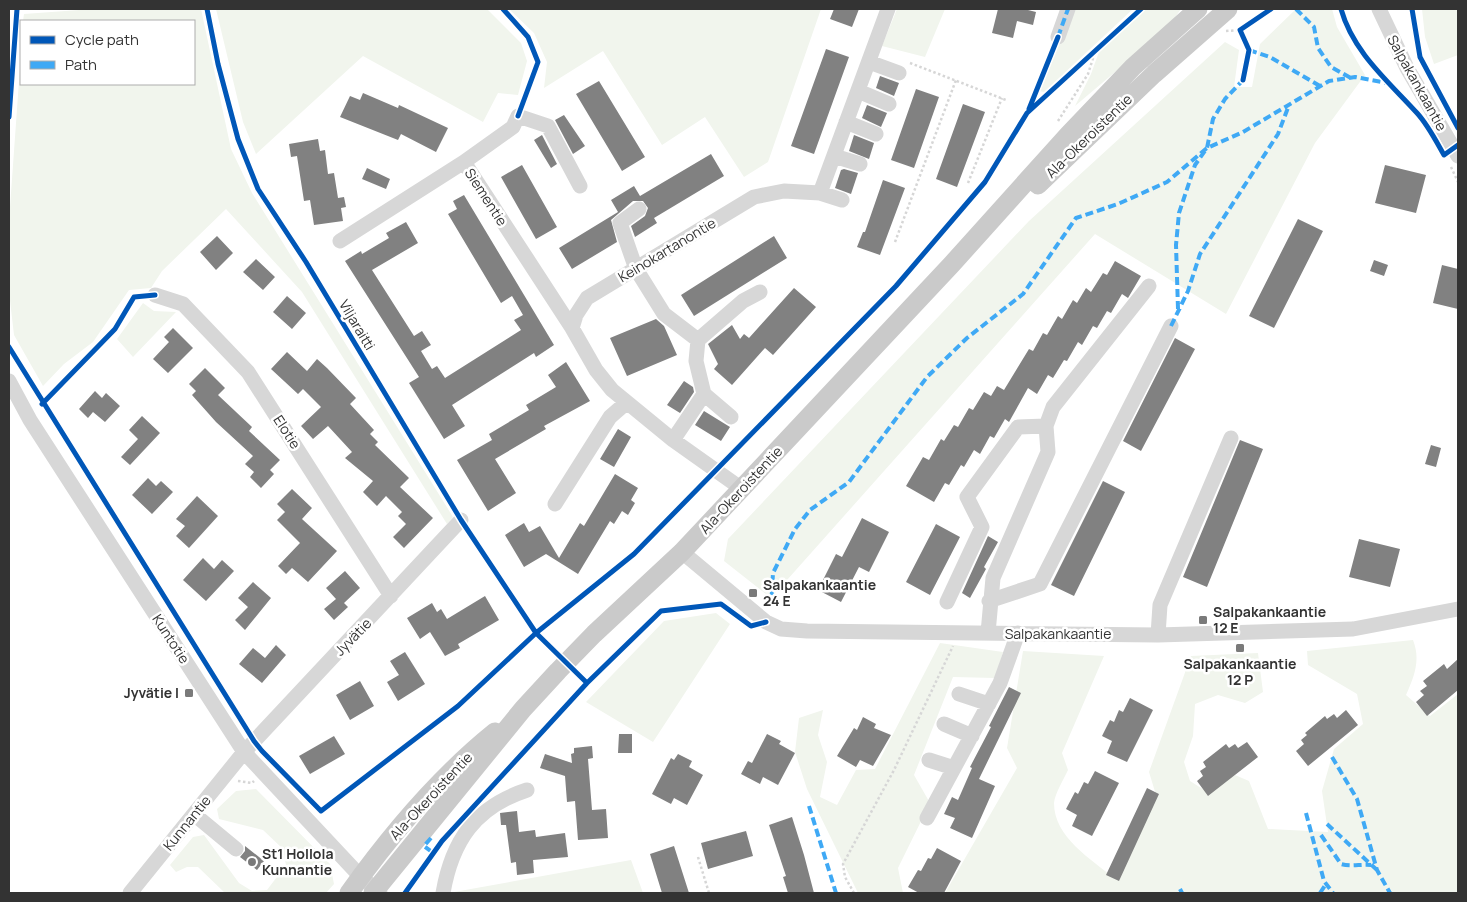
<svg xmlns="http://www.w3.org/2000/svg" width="1467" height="902" font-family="Manrope,sans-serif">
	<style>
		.green { fill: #f1f5ed }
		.building { fill: #818181 }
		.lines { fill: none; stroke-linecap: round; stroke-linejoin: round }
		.path { stroke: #d6d6d6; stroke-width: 2.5; stroke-dasharray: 2.5 2.5; stroke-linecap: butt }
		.minor { stroke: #d7d7d7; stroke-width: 15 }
		.major { stroke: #cacaca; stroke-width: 19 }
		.quiet { stroke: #3fa9f5; stroke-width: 4; stroke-dasharray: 8 4; stroke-linecap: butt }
		.cycleway-casing { stroke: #fff; stroke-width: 8 }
		.cycleway { stroke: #0057b8; stroke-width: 5 }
		.poi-dot { fill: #7a7a7a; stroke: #fff; stroke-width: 2 }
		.labels { text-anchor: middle; stroke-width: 5; stroke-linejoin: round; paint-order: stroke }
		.street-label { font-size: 14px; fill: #333; stroke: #fff }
		.poi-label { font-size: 14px; font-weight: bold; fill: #333; stroke: #fff; text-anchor: start }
	</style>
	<rect width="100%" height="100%" fill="#fff"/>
	<path class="green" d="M93 9H201L231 149 252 193 453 517 447 524 302 292 226 209 162 271 151 288 129 290 93 342 64 364 43 386 14 335 9 292V221L21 53V84H194V21H23L24 14Z
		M216 9H487L521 43 527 61 518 95 498 93 483 122 363 56 256 154 243 122Z
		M509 9H821L768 162 744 177 705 117 662 145 603 51 544 88 547 62 534 33Z
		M897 9H945L925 57 882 46Z
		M1072 9H1133L1044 92 1039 91Z
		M1144 9H1181L1168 27 1075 106 1091 74 1100 49Z
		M1296 9H1332L1337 27 1365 75 1315 143 1226 314 1095 234 771 598 724 561 728 539 1029 221 1225 42 1239 50 1234 87H1252L1260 44Z
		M1422 9H1458V55L1434 64 1425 37Z
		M143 303 154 311 176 312 133 357 117 339Z
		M716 613 730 624 653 742 586 702 664 621Z
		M1413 640C1421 660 1414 677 1406 695L1430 716 1458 694V893H945L1017 768 1007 748 1023 651 1104 656 1062 753 1068 770C1064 779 1055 793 1054 803 1054 837 1091 859 1114 878L1156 795 1149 772 1191 656 1258 653 1263 692 1245 703 1218 695 1195 704 1193 736 1184 762 1190 781 1209 793 1235 775 1249 781 1268 829 1328 832 1322 791 1334 749 1363 724 1357 694 1308 665 1307 651Z
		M940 643 1003 652 995 678 953 677 914 775 930 803 898 868 903 893H858L807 789 795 752 799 718 823 710 818 735 827 762 820 797 837 805 856 770 875 769Z
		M256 789 330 864 334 884 326 893H225L198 867H187L176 872 170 865 193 837 204 835 239 883 252 891 267 890 286 865 283 849 263 830 219 819 217 809 236 791Z
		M631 860 643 893H454V892Z"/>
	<path class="building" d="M834 9H859L852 27 830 19Z
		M998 9H1024L1036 12 1033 25 1017 21 1013 38 992 33Z
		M826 49 849 57 814 154 791 146Z
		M880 76 899 83 894 96 876 88Z
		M599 81 645 157 622 171 576 94Z
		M916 89 939 97 914 168 891 160Z
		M363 93 398 108 399 105 448 128 436 152 401 134 398 140 340 117 350 96 360 100Z
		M963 104 985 112 957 187 936 179Z
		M867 105 887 113 881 127 862 118Z
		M564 115 585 146 573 154 555 120Z
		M542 135 557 164 551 168 534 140Z
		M854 135 874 143 869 159 849 151Z
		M318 139 320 151 325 150 328 174 334 173 338 198 344 197 346 207 341 208 343 221 314 225 310 200 304 201 297 156 291 157 289 144Z
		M711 154 724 176 654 218 657 223 635 237 631 226 645 216 648 208 643 201H633L611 220 617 242 572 269 559 248 618 212 611 200 634 186 640 196Z
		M522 165 557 227 536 239 501 177Z
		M1385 165 1426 175 1416 213 1375 203Z
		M367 168 390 179 386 189 362 179Z
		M844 169 858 173 851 194 835 188 841 170Z
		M883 180 905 188 880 255 857 247 863 232H865Z
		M464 195 554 345 536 357 534 353 452 405 465 426 444 439 409 383 419 377 345 261 361 251 362 254 389 238 386 233 406 222 418 243 372 270 414 336 422 331 431 345 421 351 432 369 437 366 445 378 521 330 514 320 523 315 512 296 501 303 448 214 457 209 453 201Z
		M1298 219 1323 231 1274 328 1249 316Z
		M217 236 233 253 216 270 200 252Z
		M774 236 787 258 694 316 681 295Z
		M256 259 275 277 263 290 243 272Z
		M1374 260 1388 265 1384 276 1370 271Z
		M1115 261 1141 276 1128 298 1122 294 1111 313 1107 311 1097 328 1093 326 1082 345 1078 342 1067 361 1064 360 1053 378 1048 375 1037 394 1028 388 1009 422 1005 419 994 438 990 436 980 454 974 450 964 467 961 465 949 485 945 483 934 502 906 486 923 457 929 460 941 439 944 441 954 425 958 427 969 408 973 410 984 392 991 396 997 386 1004 390 1029 349 1033 351 1043 333 1047 335 1058 316 1062 319 1073 300 1077 303 1086 288 1091 292 1103 273 1107 275Z
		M1442 265 1458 269V309L1433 303Z
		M794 288 816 307 773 355 765 348 732 385 714 369 718 364 708 344 732 325 740 339 744 334 749 338Z
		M287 296 306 313 292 329 273 312Z
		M656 319 664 326 677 355 627 376 610 338Z
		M173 328 193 348 168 373 153 359 169 342 164 337Z
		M1175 338 1195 349 1141 451 1123 441Z
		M287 352 307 371 317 359 327 368 356 398 350 404 374 430 370 434 378 442 375 445 409 478 400 487 433 518 404 548 393 537 406 524 398 516 402 512 386 496 377 506 363 492 373 481 345 458 352 452 328 426 313 439 301 426 321 407 303 389 298 394 271 369Z
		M566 362 590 401 544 426 546 429 495 459 516 493 488 511 457 460 492 440 489 434 529 410 526 405 556 387 548 375Z
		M205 368 225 388 218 395 252 427 249 431 280 460 270 470 274 474 261 488 250 477 254 472 245 464 253 456 216 422 192 395 196 391 189 384Z
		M684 381 693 387 694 392 680 413 667 405Z
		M95 391 102 398 106 393 120 406 105 422 93 412 88 418 79 409Z
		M704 411 730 427 721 441 695 425Z
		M142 416 160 433 130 465 121 457 138 439 129 430Z
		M618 429 631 437 614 467 600 459Z
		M1240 440 1263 449 1207 587 1183 577Z
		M1431 445 1441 448 1436 467 1425 464Z
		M615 474 638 488 631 500 635 503 628 515 622 511 614 524 610 521 578 574 546 554 524 567 505 535 524 523 529 532 540 526 559 558 580 523 584 526Z
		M148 478 156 486 161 481 173 492 152 514 132 495Z
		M1103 481 1125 492 1074 596 1051 585Z
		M292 489 312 508 302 519 337 551 308 582 292 568 286 574 278 566 300 543 277 520 285 512 277 504Z
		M197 496 218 516 189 548 176 536 185 526 176 519Z
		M862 518 889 532 869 572 859 567 841 602 818 590 836 554 842 557Z
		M936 524 960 537 930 595 906 582Z
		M988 536 998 542 984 567 986 569 970 598 962 593Z
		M1359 539 1400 549 1390 587 1349 577Z
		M203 558 214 569 222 560 234 571 206 601 183 580Z
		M345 571 360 588 344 603 348 607 334 620 324 609 336 599 326 588Z
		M253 582 271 598 245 630 235 620 248 607 238 598Z
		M485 596 499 620 458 644 460 648 445 656 430 632 420 639 407 618 432 603 437 612 441 609 447 619Z
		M276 645 286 655 262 683 239 664 253 648 265 658Z
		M405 652 425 684 398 701 387 682 399 675 390 661Z
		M1458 659V690L1427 716 1416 702 1424 695 1420 691 1427 686 1423 681 1444 664 1447 669Z
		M360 681 374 706 350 720 336 695Z
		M1009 687 1021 693 979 779 995 786 972 838 950 828 955 818 944 814 952 797 958 800 972 768 970 767 991 727 989 726Z
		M1130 698 1153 710 1127 762 1107 753 1112 741 1102 736 1110 720 1114 722 1119 710 1123 712Z
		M1346 710 1358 725 1308 766 1296 751 1304 744 1301 740 1307 735 1305 733 1325 716 1327 719 1334 714 1337 718Z
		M863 717 876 724 874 728 891 735 873 766 860 760 856 767 837 756 854 728 857 730Z
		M619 734H632V753H618Z
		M767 734 781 741 779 744 795 753 778 785 763 777 760 784 741 774 748 761 752 763Z
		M334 736 345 754 310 774 299 756Z
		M1247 742 1258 757 1208 796 1197 781 1203 776 1200 771 1206 767 1203 762 1226 744 1229 748 1235 744 1238 748Z
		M592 746 593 758 588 759 592 810 606 809 608 838 578 840 575 801 567 802 565 776 540 768 545 754 572 763 571 754 574 753V748Z
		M678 754 692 761 689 767 703 775 687 805 674 798 671 804 652 794 671 758 674 760Z
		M1095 771 1119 783 1092 836 1072 826 1077 815 1066 809 1075 792 1078 794 1084 782 1088 784Z
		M1147 788 1159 794 1119 881 1106 875Z
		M517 811 519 832 535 830 536 837 565 833 568 857 533 860 534 873 517 875 516 862 511 863 506 825H501L500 813Z
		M792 817 804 855 814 893H788L783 877 786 876 769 825Z
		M746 831 753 856 708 869 701 843Z
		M245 846 264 861 257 870 240 857 245 851Z
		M674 846 689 893H662L650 854Z
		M937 848 961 861 944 893H919L908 887 918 870 921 871 928 858 931 859Z"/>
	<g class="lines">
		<path class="path" d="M1226 31 1240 30
			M910 63 1006 100
			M9 70 13 71
			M1058 121 1088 74 1095 52
			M1451 167 1458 182
			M968 183 1002 98
			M895 242 956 80
			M238 781 252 783 254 781
			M698 857 709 893
			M854 893 845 877 843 864 894 770 953 646"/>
		<path class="minor" d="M1379 9 1407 68 1458 156
			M1058 37 1068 9
			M869 62 899 73
			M858 91 889 104
			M846 122 876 134
			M834 156 860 164
			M464 162 513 127 518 116 548 126 580 186
			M820 193 842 200
			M639 209 620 223 636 269 664 314 698 340
			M340 241 464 162 572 328
			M155 295 183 304 248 372 391 596
			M9 381 30 420 244 752 361 877 380 893
			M704 394 731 417
			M673 440 704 394 696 361 698 340 743 301 760 292
			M742 489 673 440 612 390 596 370 572 328 576 315 587 298 754 197 784 191 820 193 888 9
			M555 504 610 417 626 403
			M682 552 766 622 781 629 807 631 1158 635 1353 629 1458 609
			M989 601 1040 584 1171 326
			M947 602 982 527 967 497 1018 427 1046 426
			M988 633 993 578 1048 452 1046 426 1053 407 1149 286
			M1158 635 1160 605 1231 438
			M959 694 989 704
			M944 724 972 736
			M929 760 954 768
			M195 815 236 849
			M927 818 1000 683 1018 633
			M130 893 244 752 461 520
			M443 893C452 841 475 807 527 790"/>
		<path class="major" d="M1038 185 1154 74 1228 9
			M349 893C391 834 438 778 495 732
			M373 893 523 709 558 671 594 634 682 552 952 264 1068 135 1133 67 1198 9"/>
		<path class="quiet" d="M1296 9 1314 27 1318 48 1331 67 1351 78
			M1058 37 1068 9
			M1249 50 1270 57 1320 86
			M1178 309 1176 245 1179 213 1195 165 1207 148 1213 119 1225 99 1243 80
			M1171 326 1188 291 1200 254 1278 134 1289 105
			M771 607 773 573 795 529 810 510 849 482 927 377 967 338 1023 294 1076 218 1118 204 1167 182 1207 148 1243 132 1329 81 1355 77 1387 83
			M1332 757 1357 799 1377 870 1390 893
			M809 806 836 893
			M1306 813 1324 881 1333 893
			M1327 824 1377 870
			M1321 835 1341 864C1351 867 1360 864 1371 865
			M431 838 424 846 432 852
			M1180 889 1182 893
			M1320 893 1326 884"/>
		<defs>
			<path id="cycleway" d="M207 9 218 64 238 139 258 189 306 262 461 520 536 633 587 683
				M503 9 528 37 538 62 518 116
				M1341 9C1353 52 1388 81 1417 113 1428 125 1436 141 1444 155L1458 145
				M1412 9 1420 57 1458 128
				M1243 80 1249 50 1240 30 1271 9
				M1029 109 1058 37
				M9 117 17 9
				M9 347 254 741 262 751 321 811 458 706 536 633 634 554 896 286 985 182 1027 113 1141 9
				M42 404 115 329 134 297 155 295
				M405 893 442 841 587 683 661 611 721 604 751 626 766 622"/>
		</defs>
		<use href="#cycleway" class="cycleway-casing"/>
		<use href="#cycleway" class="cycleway"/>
	</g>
	<g class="poi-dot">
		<rect x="748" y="588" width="10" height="10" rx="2.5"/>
		<rect x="1198" y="615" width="10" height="10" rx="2.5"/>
		<rect x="1235" y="643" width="10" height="10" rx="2.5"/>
		<rect x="184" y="688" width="10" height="10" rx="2.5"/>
		<circle cx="252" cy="862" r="5"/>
	</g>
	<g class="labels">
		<g class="street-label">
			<text transform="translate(1417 83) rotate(61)" y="5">Salpakankaantie</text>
			<text transform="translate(1089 136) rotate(-44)" y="5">Ala-Okeroistentie</text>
			<text transform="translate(486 197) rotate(57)" y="5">Siementie</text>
			<text transform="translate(667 250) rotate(-31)" y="5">Keinokartanontie</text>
			<text transform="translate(357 325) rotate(59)" y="5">Viljaraitti</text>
			<text transform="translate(287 432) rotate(57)" y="5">Elotie</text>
			<text transform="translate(741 490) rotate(-47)" y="5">Ala-Okeroistentie</text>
			<text x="1058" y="639">Salpakankaantie</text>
			<text transform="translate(353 637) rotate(-46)" y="5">Jyvätie</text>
			<text transform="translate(171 639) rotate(57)" y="5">Kuntotie</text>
			<text transform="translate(431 796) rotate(-47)" y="5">Ala-Okeroistentie</text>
			<text transform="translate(187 823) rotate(-51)" y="5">Kunnantie</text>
		</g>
		<g class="poi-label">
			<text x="763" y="590">Salpakankaantie<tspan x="763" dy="16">24 E</tspan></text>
			<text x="1213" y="617">Salpakankaantie<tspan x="1213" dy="16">12 E</tspan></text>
			<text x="1240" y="669" text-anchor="middle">Salpakankaantie<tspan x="1240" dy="16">12 P</tspan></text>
			<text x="179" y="698" text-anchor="end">Jyvätie I</text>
			<text x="262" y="859">St1 Hollola<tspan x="262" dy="16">Kunnantie</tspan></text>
		</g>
	</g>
	<rect width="1467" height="902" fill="none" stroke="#333333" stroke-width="20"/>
	<rect x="20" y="20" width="175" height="65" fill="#ffffff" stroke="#adadad"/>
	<rect x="30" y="36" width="25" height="8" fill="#0057b8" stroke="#adadad"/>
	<text x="65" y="45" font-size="15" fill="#333333">Cycle path</text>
	<rect x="30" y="61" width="25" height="8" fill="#3fa9f5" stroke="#adadad"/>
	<text x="65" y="70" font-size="15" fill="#333333">Path</text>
</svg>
